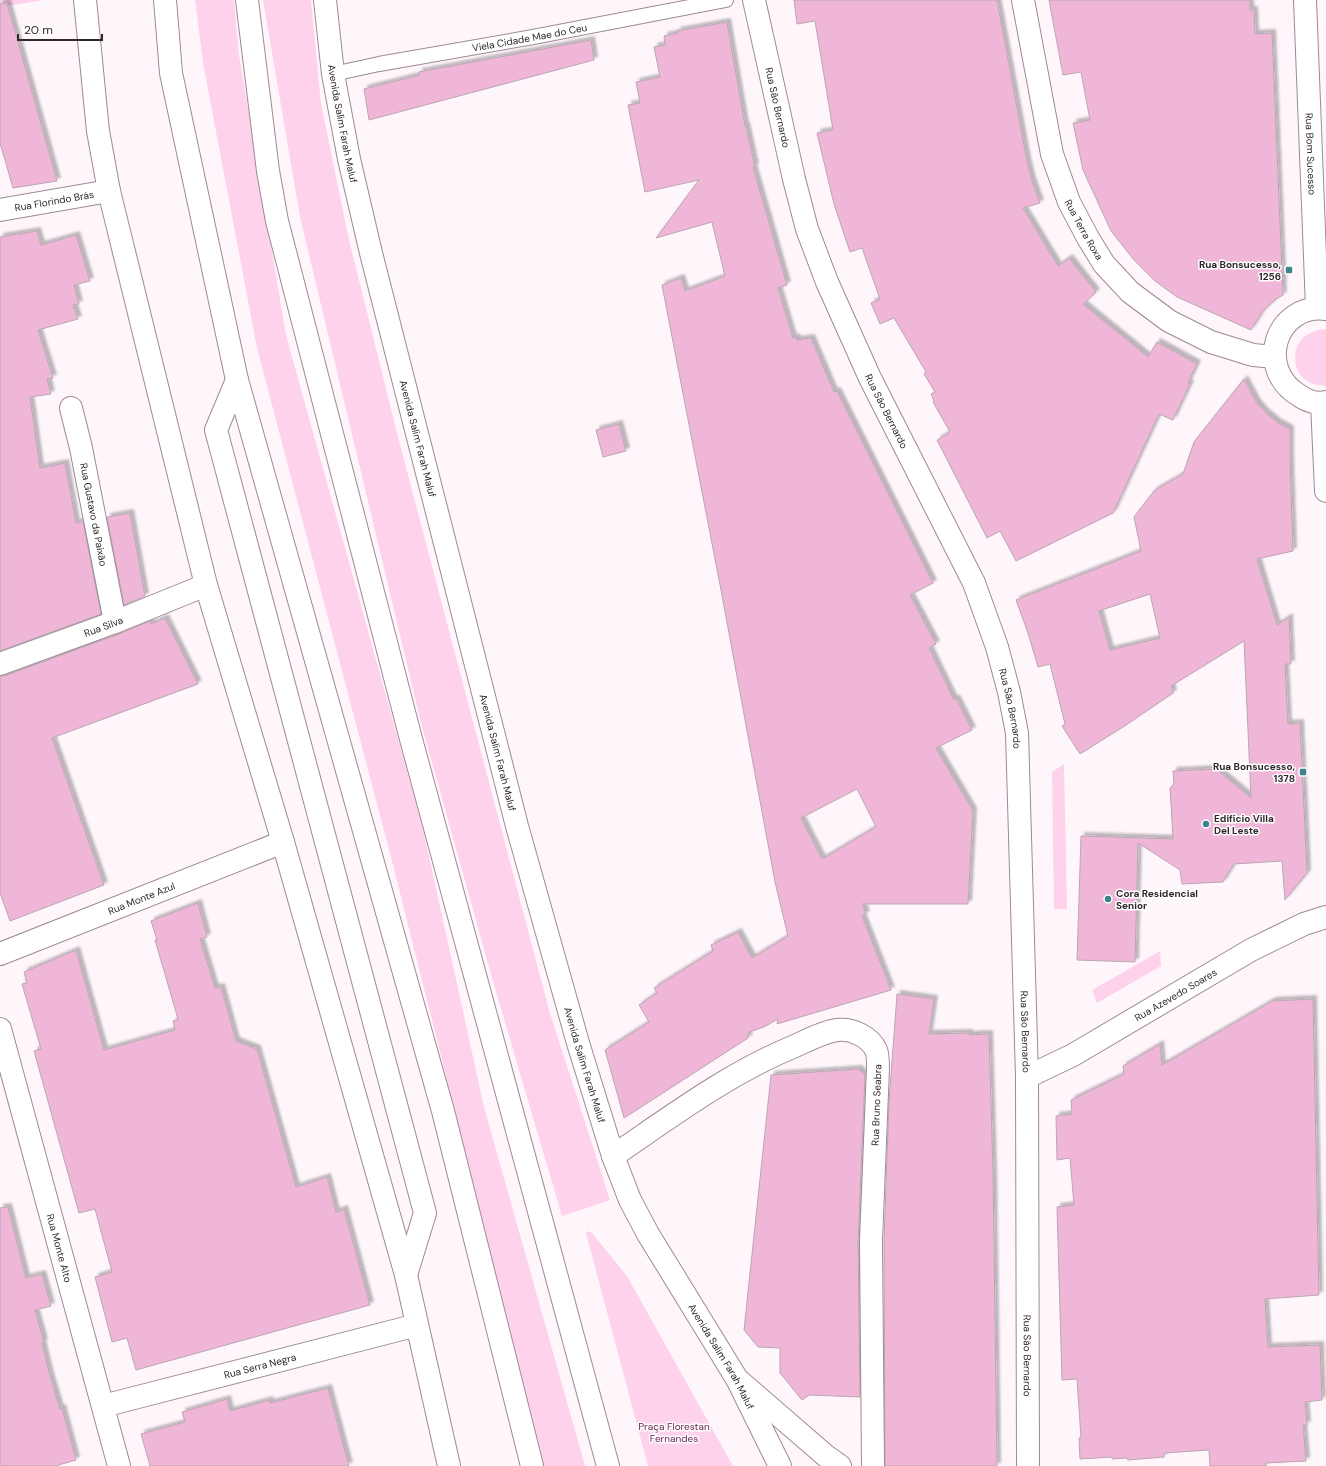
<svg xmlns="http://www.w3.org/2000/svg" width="1326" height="1466" font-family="'DM Sans',sans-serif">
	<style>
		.green { fill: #fed2eb }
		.building { fill: #efb6d8; stroke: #baa6b1; fill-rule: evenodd; filter: url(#shadow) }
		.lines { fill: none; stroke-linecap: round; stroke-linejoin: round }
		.lane-casing { stroke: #9d8995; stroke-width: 16 }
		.street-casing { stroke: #9d8995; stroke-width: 24 }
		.secondary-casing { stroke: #9d8995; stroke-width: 24 }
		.highway-casing { stroke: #9d8995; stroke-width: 24 }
		.lane { stroke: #fff; stroke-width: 14 }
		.street { stroke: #fff; stroke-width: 22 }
		.secondary { stroke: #fff; stroke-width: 22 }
		.highway { stroke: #fff; stroke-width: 22 }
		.poi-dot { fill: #3d848e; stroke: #fff; stroke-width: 1.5 }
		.labels { text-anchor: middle; stroke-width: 3; stroke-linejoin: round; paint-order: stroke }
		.street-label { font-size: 10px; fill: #2f272c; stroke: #fff }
		.poi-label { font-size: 10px; font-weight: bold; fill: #2f272c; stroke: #fff; text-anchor: end }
		.park-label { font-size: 10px; fill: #672651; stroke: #fff }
	</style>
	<defs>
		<filter id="shadow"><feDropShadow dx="3.5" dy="-3.5" stdDeviation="1" flood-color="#0004"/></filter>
	</defs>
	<rect width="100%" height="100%" fill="#fff6fb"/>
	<path class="green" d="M0 0H44L0 7Z
		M195 0H234L239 55 286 335 423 829 484 1107 585 1466H544L392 861 257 348 203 63Z
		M263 0H311L321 104 349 240 398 437 549 1010 610 1200 562 1216 494 985 421 723 300 217Z
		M1322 329 1326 330V386H1325C1318 385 1310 384 1304 379 1293 369 1292 350 1302 339 1308 333 1315 331 1322 329Z
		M1064 764 1067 909H1054L1052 772Z
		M1160 951 1161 966 1097 1003 1092 990Z
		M588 1231 592 1233 627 1276 733 1466H648L586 1233Z"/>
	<path class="building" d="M794 0H997L1027 161 1032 181 1040 203 1023 208 1058 266 1069 258 1096 292 1083 304 1148 357 1157 342 1197 364 1188 383 1190 384 1173 420 1159 414 1113 513 1016 561 1000 531 987 538 937 440 950 432 933 402 934 401 931 394 935 392 924 374 926 372 894 318 880 324 871 303 880 299 862 248 850 252 834 204 817 133 833 130 815 21 797 24Z
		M1049 0H1250V10H1254L1255 34 1272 33 1283 295 1276 299 1262 312 1251 330 1177 297 1155 281 1134 260 1111 231 1083 170 1073 123 1090 120 1081 72 1063 75Z
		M7 3 57 181 13 188 0 143V4Z
		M727 22 745 126H746L755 167H753L787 285 778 288 793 338 796 337 797 340 811 338 834 392 837 391 933 583 910 595 936 644 929 648 954 700 956 698 972 730 936 748 973 811 968 904H862L866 914 862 916 891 990 777 1024 778 1019 764 1027 749 1032 748 1038 624 1118 605 1050 649 1022 639 1005 657 993 654 988 713 951 711 945 738 932 752 958 788 936 775 882 721 590 662 285 681 278 685 291 725 276 712 222 656 238 699 180 645 192 628 105 640 103 636 82 660 77 654 47 665 45 664 36 678 33 677 31ZM857 789 876 827 822 859 801 818Z
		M591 40 594 60 369 120 364 89 420 75 419 72Z
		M37 231 41 245 76 235 90 281 74 285 79 304 73 305 78 319 38 330 53 378 47 379 51 394 30 397 40 468 65 463 76 523 83 521 101 614 0 651V237Z
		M1244 379 1257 403 1265 412 1278 423 1290 429V460L1293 551 1257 559 1277 625 1289 617 1291 664H1285L1288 724 1300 723 1307 873 1285 900 1282 861 1234 864 1223 882 1182 884 1180 870 1138 843 1135 962 1077 960 1081 836 1173 839 1170 788 1174 784 1173 771 1216 769 1251 798 1244 641 1171 686 1173 693 1126 725 1080 754 1062 726 1065 724 1050 664 1038 667 1028 633 1016 600 1141 551 1134 517 1155 490 1183 474 1194 442ZM1150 594 1160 638 1110 650 1099 611Z
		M619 424 626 451 603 457 596 430Z
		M130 513 145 596 124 605 107 517Z
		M165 618 198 684 52 738 104 885 10 921 0 893V676H4L119 634 150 621 151 624Z
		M198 903 207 937 200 939 215 988 221 987 236 1041 257 1049 296 1187 327 1177 336 1212 344 1209 370 1305 136 1370 127 1338 112 1342 95 1277 112 1272 95 1209 79 1213 34 1051 41 1049 22 984 27 983 24 972 76 950 104 1050 175 1030 173 1021 178 1019 155 940H157L151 921Z
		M897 994 934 999 929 1034 969 1033 970 1035 989 1034 993 1172 997 1466H885L884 1241 889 1102Z
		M1313 999 1319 1295 1265 1299 1268 1347 1320 1345 1322 1400 1305 1402 1307 1425H1303L1306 1461 1266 1463V1466H1210L1209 1450 1164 1453V1457L1128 1460 1127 1458 1112 1459V1457L1080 1459 1079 1438H1081L1077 1379 1062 1380 1057 1207 1074 1205 1070 1158 1057 1160 1056 1116 1072 1114 1071 1100 1124 1074 1123 1066 1160 1044 1162 1065 1272 1001Z
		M859 1069 865 1076 858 1241 860 1397 809 1395 802 1400 780 1373V1348L758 1347 744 1330 771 1075Z
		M8 1207 26 1278 42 1274 51 1306 35 1310 44 1342 42 1343 50 1376 60 1409 62 1408 76 1460 55 1466H0V1208Z
		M328 1388 349 1466H150L141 1434 185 1422 182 1412 227 1399 230 1411 269 1400 270 1403Z"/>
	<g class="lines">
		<defs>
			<g id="lane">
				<path id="s1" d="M333 74 379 64 533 37 726 0"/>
			</g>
			<g id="street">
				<path id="s2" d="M1023 0 1052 154 1069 202 1088 238 1104 264 1130 292 1169 321 1211 342 1253 355 1274 357"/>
				<path id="s3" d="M1305 0 1317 308"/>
				<path id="s4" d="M0 210 109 191"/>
				<path d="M1326 309C1276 303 1254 369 1300 396 1307 401 1317 404 1326 402"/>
				<path d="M1322 403 1326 491"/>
				<path id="s5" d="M71 408 81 448 115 622"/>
				<path id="s6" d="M0 664 115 622 206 585"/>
				<path id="s7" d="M0 954 283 842"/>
				<path id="s8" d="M0 1029 119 1466"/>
				<path d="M613 1156C672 1116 729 1073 795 1046 808 1040 823 1032 837 1030 852 1028 870 1037 876 1050 878 1054 878 1062 878 1068L871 1241 873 1466"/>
				<path id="s9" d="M103 1406 417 1325"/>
			</g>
			<g id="secondary">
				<path id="s10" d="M754 0 794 179 807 229 827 282 870 378 974 583 997 647 1009 692 1017 733 1027 1077 1028 1466"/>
				<path id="s11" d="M1027 1077 1073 1055 1251 950 1304 924 1326 917"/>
				<path d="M737 1379 826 1456 840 1466"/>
			</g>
			<g id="highway">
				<path d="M85 0 98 131 109 191 206 585 283 842 406 1275 449 1466"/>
				<path d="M165 0 171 73 237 380 443 1111 532 1466"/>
				<path d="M247 0 268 171 277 221 411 739 608 1466"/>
				<path id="s12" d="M325 0 333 74 349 159 371 253 517 826 578 1043 613 1156 630 1200 648 1234 737 1379 780 1466"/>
				<path d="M237 380 216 430 425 1213 406 1275"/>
			</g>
		</defs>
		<use href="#lane" class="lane-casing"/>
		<use href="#street" class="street-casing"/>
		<use href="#secondary" class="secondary-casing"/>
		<use href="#highway" class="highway-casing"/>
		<use href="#lane" class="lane"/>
		<use href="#street" class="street"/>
		<use href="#secondary" class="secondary"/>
		<use href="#highway" class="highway"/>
	</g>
	<g class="poi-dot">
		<rect x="1285" y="266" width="8" height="8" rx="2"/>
		<rect x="1299" y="768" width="8" height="8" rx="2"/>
		<circle cx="1206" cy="824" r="4"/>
		<circle cx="1108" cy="899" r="4"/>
	</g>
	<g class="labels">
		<g class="street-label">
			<text dy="4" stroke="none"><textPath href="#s1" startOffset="200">Viela Cidade Mae do Ceu</textPath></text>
			<text dy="4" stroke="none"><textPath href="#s10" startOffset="110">Rua São Bernardo</textPath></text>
			<text dy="4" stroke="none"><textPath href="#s12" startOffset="125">Avenida Salim Farah Maluf</textPath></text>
			<text dy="4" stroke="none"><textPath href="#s3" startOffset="154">Rua Bom Sucesso</textPath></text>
			<text dy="4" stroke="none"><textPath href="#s4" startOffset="55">Rua Florindo Brás</textPath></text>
			<text dy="4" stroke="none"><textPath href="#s2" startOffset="239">Rua Terra Roxa</textPath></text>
			<text dy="4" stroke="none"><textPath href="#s10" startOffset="434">Rua São Bernardo</textPath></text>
			<text dy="4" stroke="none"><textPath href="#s12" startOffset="449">Avenida Salim Farah Maluf</textPath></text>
			<text dy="4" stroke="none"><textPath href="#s5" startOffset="109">Rua Gustavo da Paixão</textPath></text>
			<text dy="4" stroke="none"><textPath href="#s6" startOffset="110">Rua Silva</textPath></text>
			<text dy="4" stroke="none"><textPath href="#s10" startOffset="758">Rua São Bernardo</textPath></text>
			<text dy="4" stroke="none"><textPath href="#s12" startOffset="773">Avenida Salim Farah Maluf</textPath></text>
			<text dy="4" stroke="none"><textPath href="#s7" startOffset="152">Rua Monte Azul</textPath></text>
			<text dy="4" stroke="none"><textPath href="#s11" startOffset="170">Rua Azevedo Soares</textPath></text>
			<text dy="4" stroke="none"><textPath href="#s10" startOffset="1082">Rua São Bernardo</textPath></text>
			<text dy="4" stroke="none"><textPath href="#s12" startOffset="1097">Avenida Salim Farah Maluf</textPath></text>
			<text transform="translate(876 1105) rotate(-88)" y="4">Rua Bruno Seabra</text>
			<text dy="4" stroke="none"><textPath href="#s8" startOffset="227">Rua Monte Alto</textPath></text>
			<text dy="4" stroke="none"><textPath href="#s12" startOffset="1421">Avenida Salim Farah Maluf</textPath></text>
			<text dy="4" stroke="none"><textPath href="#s10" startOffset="1406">Rua São Bernardo</textPath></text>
			<text dy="4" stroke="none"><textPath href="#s9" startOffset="162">Rua Serra Negra</textPath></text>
		</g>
		<g class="poi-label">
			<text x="1281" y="268">Rua Bonsucesso,<tspan x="1281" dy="12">1256</tspan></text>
			<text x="1295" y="770">Rua Bonsucesso,<tspan x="1295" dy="12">1378</tspan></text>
			<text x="1214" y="822" text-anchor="start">Edifício Villa<tspan x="1214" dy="12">Del Leste</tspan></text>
			<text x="1116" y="897" text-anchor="start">Cora Residencial<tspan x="1116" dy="12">Senior</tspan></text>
		</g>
		<g class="park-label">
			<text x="674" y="1430">Praça Florestan<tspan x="674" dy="12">Fernandes</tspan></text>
		</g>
	</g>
	<path d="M18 34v6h84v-6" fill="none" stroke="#2f272c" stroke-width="2"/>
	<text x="24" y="34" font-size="12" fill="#2f272c" stroke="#ffffff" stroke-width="3" paint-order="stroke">20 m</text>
</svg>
